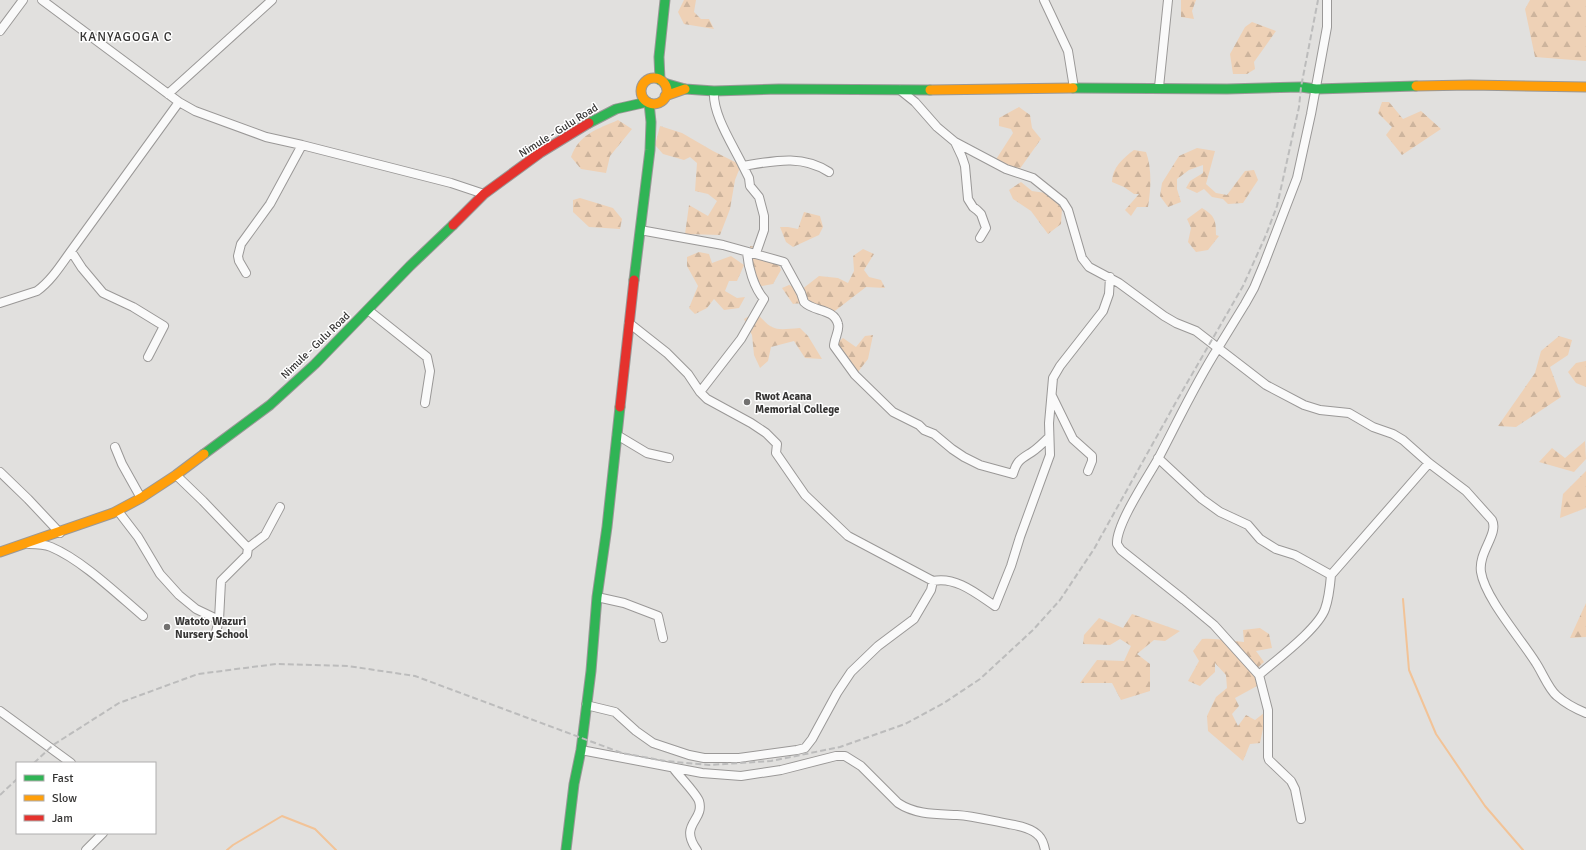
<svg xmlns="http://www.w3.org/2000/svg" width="1586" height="850" font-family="Signika,sans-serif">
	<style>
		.forest { fill: url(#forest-firs) }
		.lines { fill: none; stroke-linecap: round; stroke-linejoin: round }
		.stream { stroke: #f2c397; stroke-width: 2 }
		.street-casing { stroke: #9a9897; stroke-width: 10 }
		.fast-casing { stroke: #9a9897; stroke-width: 11 }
		.slow-casing { stroke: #9a9897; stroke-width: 11 }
		.jam-casing { stroke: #9a9897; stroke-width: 11 }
		.street { stroke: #fafafa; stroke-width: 8 }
		.fast { stroke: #30b455; stroke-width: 9 }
		.slow { stroke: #ff9f0a; stroke-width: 9 }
		.jam { stroke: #e5322d; stroke-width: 9 }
		.rail { stroke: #bcbcbc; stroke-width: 2; stroke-dasharray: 6 3; stroke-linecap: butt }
		.poi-dot { fill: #727170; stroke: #fff; stroke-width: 1.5 }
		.labels { text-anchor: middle; stroke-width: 3; stroke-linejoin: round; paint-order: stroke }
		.street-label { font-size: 11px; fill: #363534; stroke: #fff }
		.poi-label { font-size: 11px; font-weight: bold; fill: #363534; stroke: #fff; text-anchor: start }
		.quarter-label { font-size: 13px; letter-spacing: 1px; fill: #363534; stroke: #fff }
	</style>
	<defs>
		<pattern id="forest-firs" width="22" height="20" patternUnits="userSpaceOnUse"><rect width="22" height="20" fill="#eed1b6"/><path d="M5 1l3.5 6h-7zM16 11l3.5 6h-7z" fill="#cdb49d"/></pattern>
	</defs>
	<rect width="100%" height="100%" fill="#e1e0de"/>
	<path class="forest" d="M684 0H696L694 12 701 19H709L714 29 684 24 678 12Z
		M1181 0H1196L1192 11 1194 19 1181 17Z
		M1530 0H1586V61L1535 57 1525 9Z
		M1252 22 1276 31 1254 62 1255 69 1247 74H1233L1230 54 1245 27Z
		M1382 102H1389L1403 119 1421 111 1441 129 1402 155 1386 135 1392 127 1378 113Z
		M1019 107 1030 115 1032 128 1041 139 1019 170 995 161 1013 133 1011 129 999 126V118Z
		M618 120 632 129 610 156 606 173 581 169 571 157C579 134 598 129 618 120Z
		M660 126 682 133 713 151 741 165 735 180 730 209 720 235 685 234 689 205 708 216 717 201 708 194 695 191 697 163 690 157 684 160 663 154 655 145Z
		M1197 148 1215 151 1206 184 1216 193 1227 195 1245 171 1254 170 1258 180 1243 203 1228 204 1223 199 1212 197 1204 189 1197 193 1186 188 1190 181 1203 173V165L1189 170 1177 179V189L1181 202 1168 207 1160 196 1162 183 1179 156Z
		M1134 150 1146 152C1152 168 1151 189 1148 207H1137L1131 216 1125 210 1139 194H1134L1124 187 1112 182C1112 168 1123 158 1134 150Z
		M1021 182 1032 191 1046 193 1062 208 1061 224 1048 234 1031 211 1013 199 1009 190Z
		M580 198 613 208 622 219 620 229 589 227 573 212V200Z
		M1202 208C1215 216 1216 220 1216 235L1219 236 1208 250 1196 252 1188 242 1191 228 1187 219Z
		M804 212 820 216 823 227 819 235 793 247 786 242 780 227H788L798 229Z
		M750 246 758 247 763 258 778 262 781 270 773 284 762 286 755 284 750 262Z
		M863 249 874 254 864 270 869 277 881 280 885 288 866 287 827 317C814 308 809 302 793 304L782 288 789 285 801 290 819 276 838 278 848 283 854 271 853 256Z
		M699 252 709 254 712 263 731 256 744 265 737 281H729L725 291 737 298 745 297 739 308 724 310 714 299 707 308 695 314 689 308 698 286 687 266V257Z
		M756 312C773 332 775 330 800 328L808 336 822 359 805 358 794 341 771 347 768 361 760 368 754 355 752 335 744 319Z
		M873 335 868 359 857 373 841 355 837 343 843 338 856 347 865 336Z
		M1559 336 1572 340 1568 355 1550 367 1561 397 1516 427 1498 426 1535 373 1541 351Z
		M1586 361V387L1576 383 1568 372 1576 363Z
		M1585 441 1586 459 1574 472 1539 462 1552 448 1565 458Z
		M1586 471V508L1560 518 1563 494Z
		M1586 603V637L1570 638Z
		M1132 614 1180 631 1165 641 1154 640 1137 654 1150 664V691L1121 700 1112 683H1080L1097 660 1124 661 1131 646 1120 639 1110 645 1083 644 1084 635 1099 618 1123 628Z
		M1260 628 1269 634 1272 648 1256 651 1264 662 1255 670 1257 686 1235 698 1239 706 1232 714 1238 726 1246 715 1255 720 1264 713V724L1260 743 1250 744 1243 761 1208 731 1207 716 1216 697 1227 688 1226 675 1215 663V672L1200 686 1188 681 1199 661 1193 651 1202 639C1217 638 1229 641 1244 642L1243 630Z"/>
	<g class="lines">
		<path class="stream" d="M1403 599 1409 670 1436 734 1485 806 1523 850
			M227 850 233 845 282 816 315 829 336 850"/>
		<defs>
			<path id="street" d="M42 0 179 102 195 111 266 137 302 145 451 183 484 194
				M1044 0 1068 51 1074 88
				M1327 0V27L1311 114 1297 178 1264 264 1254 288 1245 304 1218 348 1266 385 1304 405 1320 410 1349 413 1373 427 1393 434 1403 440 1429 463 1466 491 1492 520C1499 534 1478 552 1481 572 1485 598 1521 639 1536 663 1542 672 1549 690 1557 696 1565 703 1576 709 1586 713
				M0 31 23 0
				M1159 87 1168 0
				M900 90 915 102 937 127 955 142 962 157 965 166 968 199 973 207 977 210 981 214 986 228 980 238
				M714 91C712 114 733 145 743 166 773 161 802 154 829 172
				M168 94 272 0
				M955 142 1006 169 1033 178 1063 202 1068 210 1082 258 1089 267 1119 283 1164 316 1176 323 1196 331 1218 348C1195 384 1178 421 1158 459 1148 477 1116 524 1117 544L1121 550 1184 600 1214 625 1259 675C1276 660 1318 629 1325 609 1329 598 1330 587 1331 575L1429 463
				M743 166 749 178 750 186 759 197 764 216V230L756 253
				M640 230 723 245 784 262 801 293 804 302C813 312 834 308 838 324 840 330 834 339 834 346L855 375 893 412 919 425 924 430 934 434 952 449 964 457 980 465 1013 474C1017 460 1021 459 1032 452 1038 448 1044 442 1049 437
				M246 273 239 261 238 256 241 244 270 204 302 145
				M0 303 37 291C51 281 61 265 71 251
				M368 310 427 357 430 371 425 403
				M629 323 667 353 688 374 700 392 707 399 751 423 766 433 777 444 776 453 805 495 848 536 933 581
				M148 357 164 326 133 307 103 293 82 268 71 251 179 102
				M700 392 741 339 764 299C754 288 748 267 747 252
				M1052 396 1073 439 1092 456V461L1088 471
				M617 435 647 453 669 458
				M115 447 122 464 141 498
				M1158 458 1202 499 1220 512 1248 525 1260 539 1276 549 1295 555 1331 575
				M0 472 28 499 60 533
				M176 475 203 501 248 548 247 555 221 581 219 620 216 632
				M118 511 138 537 160 574 179 595 196 609 219 620
				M29 544C36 544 44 544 51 547 82 560 117 594 143 616
				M248 548 265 535 280 507
				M597 597 624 603 658 616 663 638
				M1259 675 1268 710V757L1269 760 1291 781 1295 789 1301 819
				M586 705 615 712 636 731 653 743 689 755 704 758H739L797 750 805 748 812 739 837 693 851 672 878 646 914 619 931 590 933 581C956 576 977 594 995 606L1011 566 1020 537 1050 455 1049 423 1053 378 1060 366 1103 311 1109 294 1110 277
				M0 711 71 763
				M581 750 702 773 741 776 781 770 836 756H845L861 766 898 803C916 815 937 814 957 815 974 816 992 821 1009 824 1019 826 1032 828 1039 836 1043 840 1044 845 1045 850
				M674 769C679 776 696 793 699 801 705 821 678 824 697 850
				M86 850 103 833"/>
			<path id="fast" d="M660 80 659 57 665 0
				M664 83 685 89 714 91 779 89 930 90
				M1073 88 1227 89 1301 87 1316 89 1416 86
				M589 123 616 109 647 102
				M634 280 650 150 651 122 649 103
				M204 454 270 405 315 364 410 266 453 225
				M566 850 574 784 581 750 591 671 597 597 607 527 620 407"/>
			<path id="slow" d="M641 91a13 13 0 1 1 26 0a13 13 0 1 1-26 0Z
				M1416 86 1470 85 1586 87
				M930 90 1073 88
				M665 96 685 89
				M0 552 113 513 141 498 176 475 204 454"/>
			<path id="jam" d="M453 225 484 194 540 153 589 123
				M620 407 634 280"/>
		</defs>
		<use href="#street" class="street-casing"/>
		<use href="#fast" class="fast-casing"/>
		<use href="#slow" class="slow-casing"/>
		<use href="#jam" class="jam-casing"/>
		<use href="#street" class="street"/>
		<use href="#fast" class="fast"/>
		<use href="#slow" class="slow"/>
		<use href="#jam" class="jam"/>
		<path class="rail" d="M34 763 53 745 119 703 198 674 276 664 348 666 415 676 622 753 665 761 709 765 771 761 840 747 905 724 944 703 980 679 1033 630 1060 600 1094 549 1176 402 1243 286 1266 235 1277 206 1299 107 1301 87 1318 0
			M0 795 17 779"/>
	</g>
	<g class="poi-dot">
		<circle cx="747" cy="402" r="4"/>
		<circle cx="167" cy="627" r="4"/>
	</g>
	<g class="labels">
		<g class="street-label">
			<text transform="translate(558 130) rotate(-32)" y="4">Nimule - Gulu Road</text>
			<text transform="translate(315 345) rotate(-44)" y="4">Nimule - Gulu Road</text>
		</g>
		<g class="poi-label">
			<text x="755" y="400">Rwot Acana<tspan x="755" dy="13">Memorial College</tspan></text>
			<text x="175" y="625">Watoto Wazuri<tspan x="175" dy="13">Nursery School</tspan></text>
		</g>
		<g class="quarter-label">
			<text x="126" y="41">KANYAGOGA C</text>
		</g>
	</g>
	<rect x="16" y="762" width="140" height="72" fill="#ffffff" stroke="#afaeae"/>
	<rect x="24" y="775" width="20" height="6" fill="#30b455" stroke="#afaeae"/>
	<text x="52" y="782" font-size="12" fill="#363534">Fast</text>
	<rect x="24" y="795" width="20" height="6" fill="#ff9f0a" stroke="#afaeae"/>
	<text x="52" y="802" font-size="12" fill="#363534">Slow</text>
	<rect x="24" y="815" width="20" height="6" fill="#e5322d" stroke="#afaeae"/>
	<text x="52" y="822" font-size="12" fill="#363534">Jam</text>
</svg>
